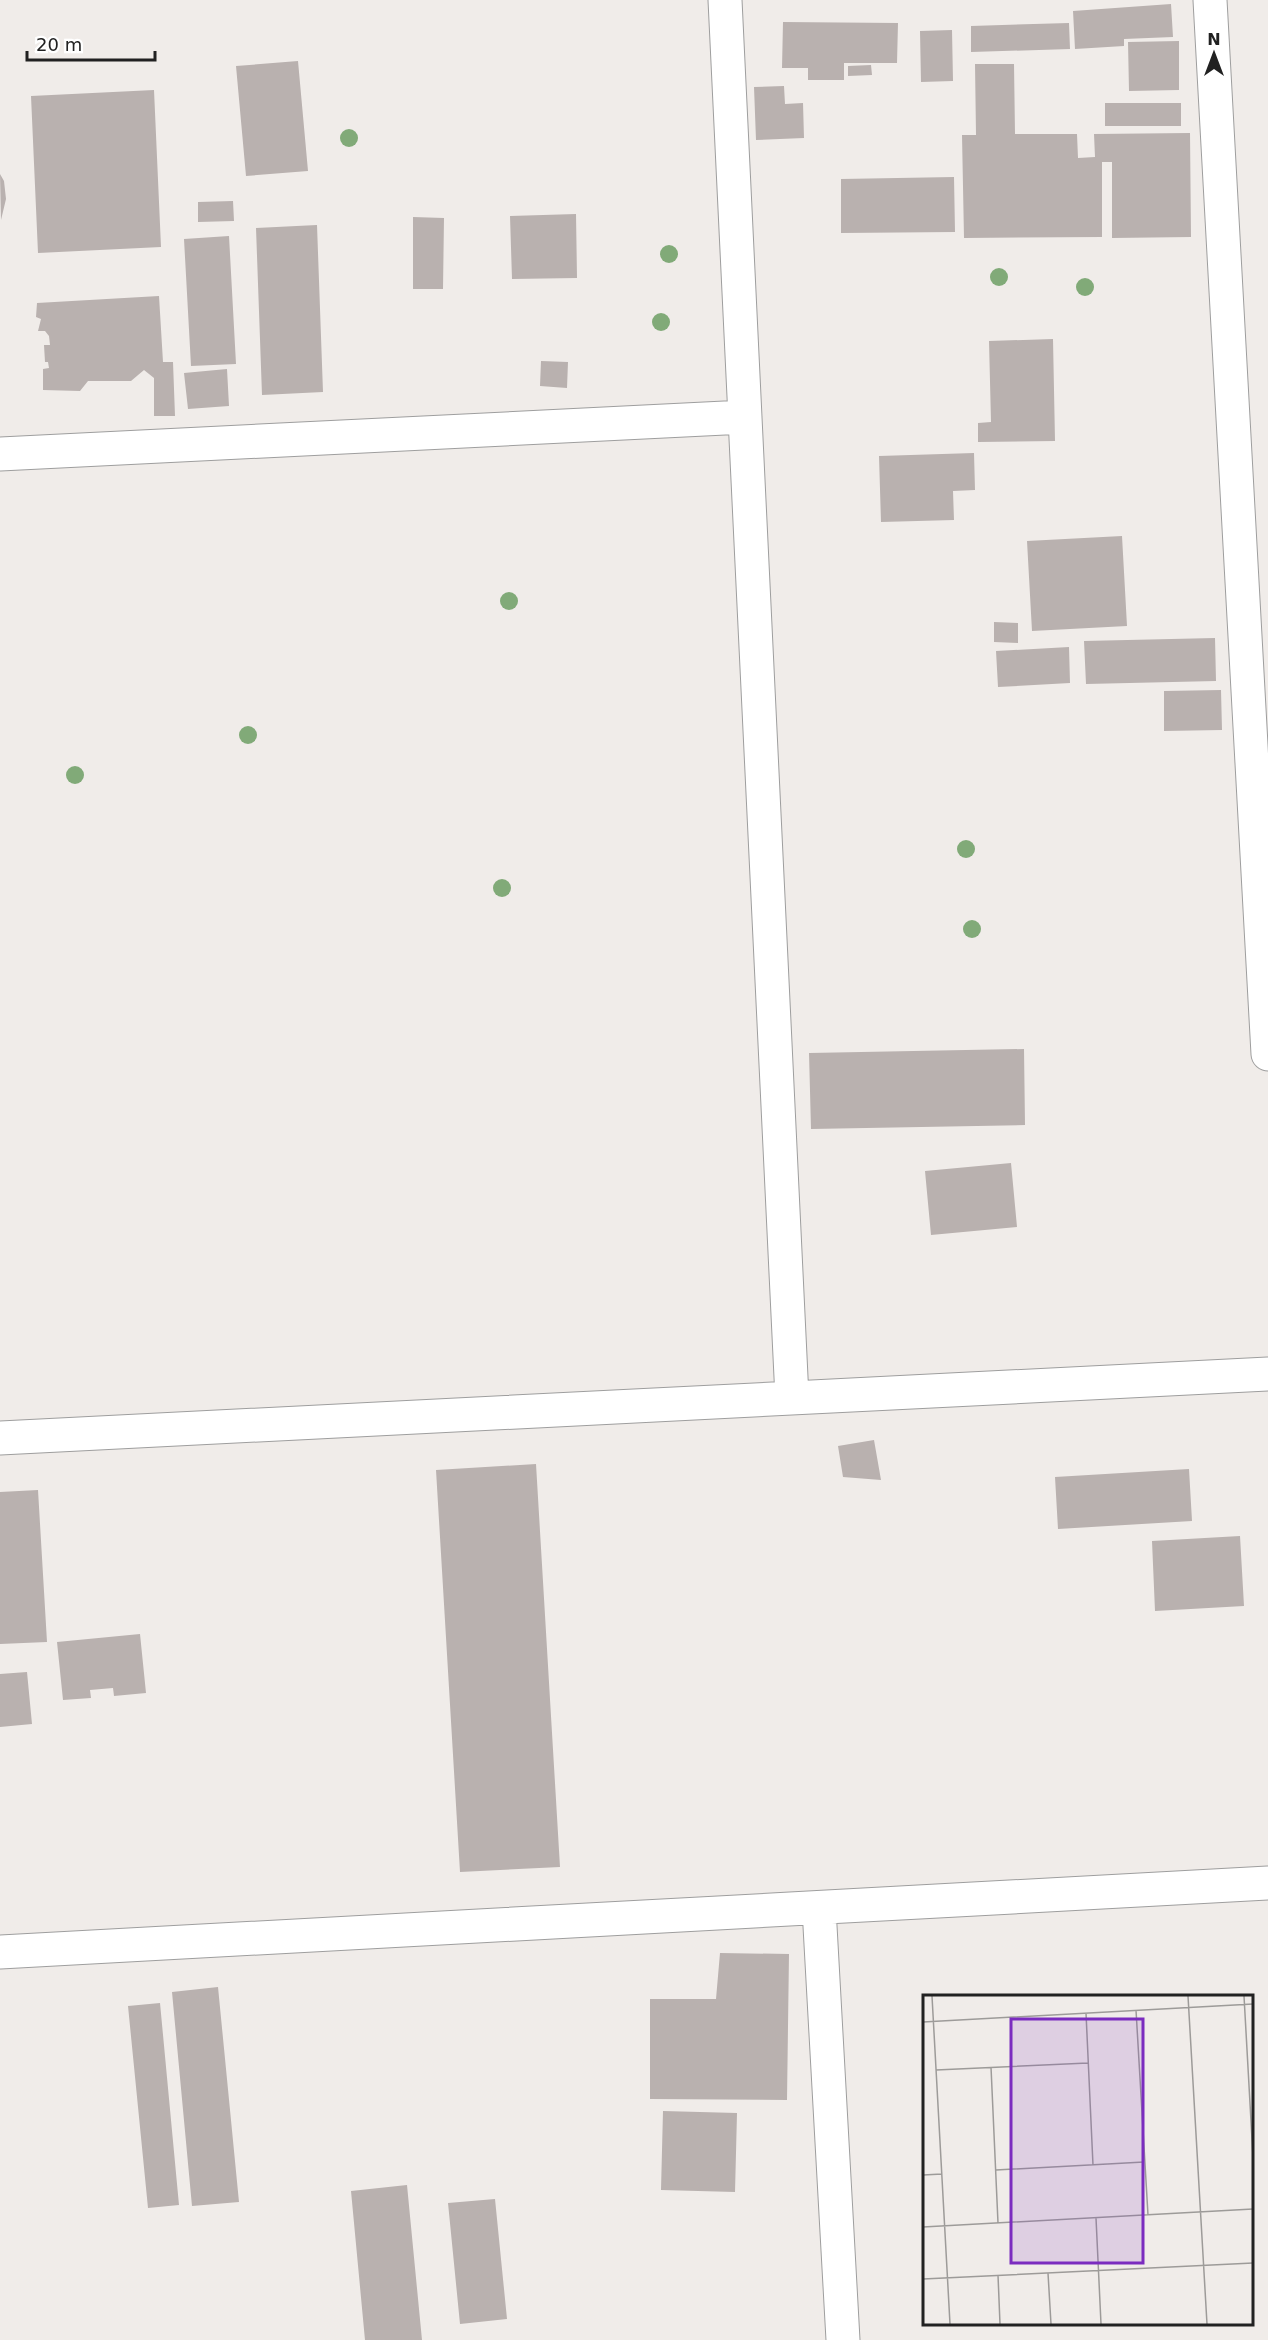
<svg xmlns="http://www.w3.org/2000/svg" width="1268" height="2340" font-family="'DejaVu Sans',sans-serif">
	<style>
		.building { fill: #b9b1af }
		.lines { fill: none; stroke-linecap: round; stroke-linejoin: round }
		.minor-casing { stroke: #9e9e9e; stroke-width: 35 }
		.minor { stroke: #fff; stroke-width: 33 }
		.tree { fill: #81aa78 }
		.inset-road { fill: none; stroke: #9d9b99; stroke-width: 1.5 }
		.view { fill: #7b2cbf; fill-opacity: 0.15; stroke: #7b2cbf; stroke-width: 3 }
		.inset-edge { fill: none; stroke: #212121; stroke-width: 3 }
	</style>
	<rect width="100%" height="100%" fill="#f0ece9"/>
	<path class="building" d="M1171 4 1173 37 1124 39V46L1075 49 1073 11Z
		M783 22 898 23 897 63H844V80H808V68H782Z
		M1069 23 1070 49 971 52V26Z
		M952 30 953 81 921 82 920 31Z
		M1179 41V90L1129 91 1128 42Z
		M298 61 308 171 246 176 236 66Z
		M975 64H1014L1015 134H1077L1078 158 1095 157 1094 134 1190 133 1191 237 1112 238V162H1102V237L964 238 962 135H976Z
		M871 65 872 75 848 76V66Z
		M784 86 785 104 803 103 804 138 756 140 754 87Z
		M154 90 161 247 38 253 31 96Z
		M1105 103H1181V126H1105Z
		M0 174 4 181 6 199 1 220Z
		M954 177 955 232 841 233V179Z
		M233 201 234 221 198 222V202Z
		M576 214 577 278 512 279 510 216Z
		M413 217 444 218 443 289H413Z
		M317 225 323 392 262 395 256 228Z
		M229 236 236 364 191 366 184 239Z
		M159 296 163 362H173L175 416H154V378L144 370 131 381H88L80 391 43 390V369L49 368 48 362H45L44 345H50L49 336 45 331H38L41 319 36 317 37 303Z
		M1053 339 1055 441 978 442V423L991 422 989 341Z
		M541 361 568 362 567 388 540 386Z
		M227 369 229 406 188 409 184 373Z
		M974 453 975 490 953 491 954 520 881 522 879 456Z
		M1122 536 1127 626 1032 631 1027 541Z
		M994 622 1018 623V643L994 642Z
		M1215 638 1216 681 1086 684 1084 641Z
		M1069 647 1070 683 998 687 996 651Z
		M1221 690 1222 730 1164 731V691Z
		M1024 1049 1025 1125 811 1129 809 1053Z
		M1011 1163 1017 1227 931 1235 925 1171Z
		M874 1440 881 1480 843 1477 838 1446Z
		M536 1464 560 1867 460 1872 436 1470Z
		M1189 1469 1192 1521 1058 1529 1055 1477Z
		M38 1490 47 1642 0 1644V1492Z
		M1240 1536 1244 1606 1155 1611 1152 1541Z
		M140 1634 146 1693 114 1696 113 1688 90 1690 91 1698 63 1700 57 1642Z
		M27 1672 32 1724 0 1727V1674Z
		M720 1953 789 1954 787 2100 650 2099V1999H716Z
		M218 1987 239 2202 192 2206 172 1992Z
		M160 2003 179 2205 148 2208 128 2006Z
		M663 2111 737 2113 735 2192 661 2190Z
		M407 2185 422 2340H365L351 2191Z
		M495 2199 507 2319 460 2324 448 2203Z"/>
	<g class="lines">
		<defs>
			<path id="minor" d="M725 0 792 1398
				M1210 0 1268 1054
				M0 454 745 417
				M0 1438 1268 1374
				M819 1908 843 2340
				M0 1952 1268 1883"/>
		</defs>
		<use href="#minor" class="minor-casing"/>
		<use href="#minor" class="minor"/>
	</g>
	<g class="tree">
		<circle cx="349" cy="138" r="9"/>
		<circle cx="669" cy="254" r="9"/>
		<circle cx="999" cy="277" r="9"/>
		<circle cx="1085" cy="287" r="9"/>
		<circle cx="661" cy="322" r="9"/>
		<circle cx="509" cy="601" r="9"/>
		<circle cx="248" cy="735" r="9"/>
		<circle cx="75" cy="775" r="9"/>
		<circle cx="966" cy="849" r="9"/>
		<circle cx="502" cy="888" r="9"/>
		<circle cx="972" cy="929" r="9"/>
	</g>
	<g transform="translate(923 1995)">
		<rect width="330" height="330" fill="#f0ece9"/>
		<path class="inset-road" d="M9 1 27 329M265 1 284 329M321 1 330 162M213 15 225 220M163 18 170 170M0 27 330 9M68 72 75 228M13 75 165 68M73 175 221 167M0 180 19 179M173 223 178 329M0 232 330 214M125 278 128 329M75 280 77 329M0 284 330 268"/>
		<path class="view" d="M88 24H220V268H88Z"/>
		<rect width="330" height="330" class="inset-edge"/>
	</g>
	<g transform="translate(1214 54)" stroke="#ffffff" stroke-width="4.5" paint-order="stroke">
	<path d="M0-4.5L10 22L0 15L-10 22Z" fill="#212121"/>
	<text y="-9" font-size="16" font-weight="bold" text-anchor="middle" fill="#212121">N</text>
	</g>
	<path d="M27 51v9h128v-9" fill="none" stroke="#212121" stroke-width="3"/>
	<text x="36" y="51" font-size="18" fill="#212121" stroke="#ffffff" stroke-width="4.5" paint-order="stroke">20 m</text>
</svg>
